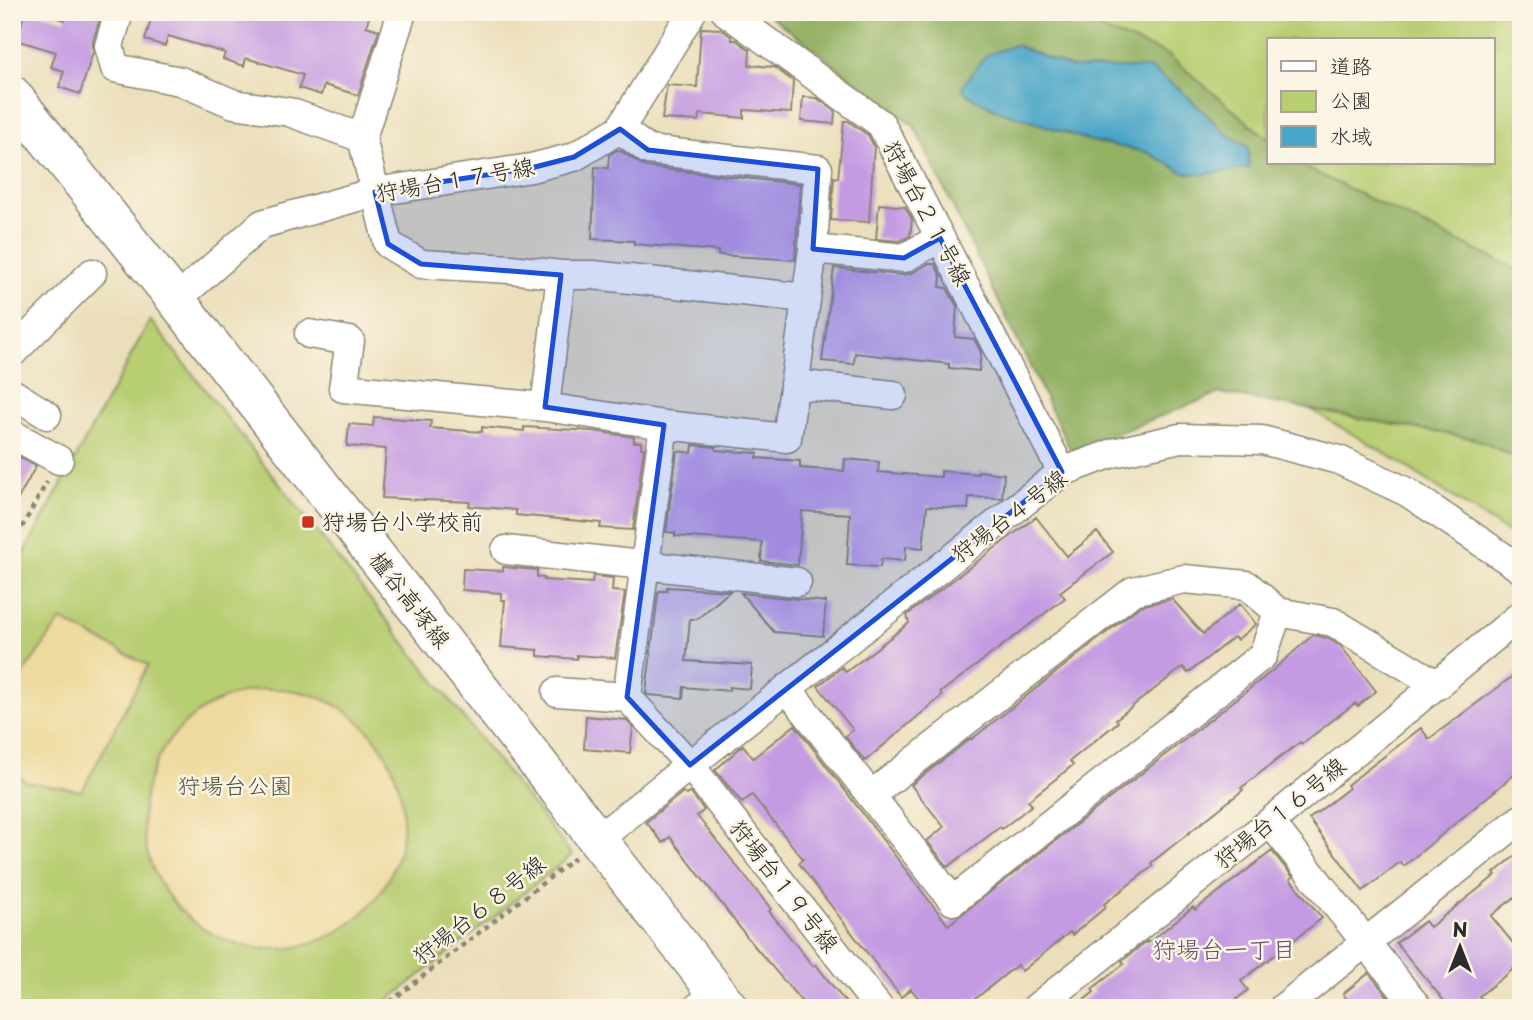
<svg xmlns="http://www.w3.org/2000/svg" width="1533" height="1020" font-family="'Playpen Sans','Klee One',sans-serif">
	<style>
		.green { fill: #b8ce72; stroke: #727c4e; stroke-width: 2; fill-rule: evenodd }
		.forest { fill: #92b164; stroke: #5e6e48; stroke-width: 2; fill-rule: evenodd }
		.sand { fill: #eeda9e; stroke: #8c8264; stroke-width: 2 }
		.water { fill: #49a6c8; stroke: #3a687a; stroke-width: 2 }
		.building { fill: #c49be3 }
		.lines { fill: none; stroke-linecap: round; stroke-linejoin: round }
		.street-casing { stroke: #8b8573; stroke-width: 31 }
		.secondary-casing { stroke: #8b8573; stroke-width: 41 }
		.path { stroke: #8b8573; stroke-width: 4.5; stroke-dasharray: 5 5; stroke-linecap: butt }
		.street { stroke: #fff; stroke-width: 28 }
		.secondary { stroke: #fff; stroke-width: 38 }
		.marked { fill: #1d4ed8; fill-opacity: 0.2; stroke: #1d4ed8; stroke-width: 5; stroke-linejoin: round }
		.poi-dot { fill: #c8321e; stroke: #fcf5e5; stroke-width: 2.5 }
		.labels { text-anchor: middle; stroke-width: 5; stroke-linejoin: round; paint-order: stroke }
		.street-label { font-size: 23px; fill: #2b2b2b; stroke: #fcf5e5 }
		.poi-label { font-size: 23px; fill: #2b2b2b; stroke: #fcf5e5; text-anchor: start }
		.park-label { font-size: 23px; fill: #4e543d; stroke: #fcf5e5 }
		.neighbourhood-label { font-size: 24px; fill: #61526b; stroke: #fcf5e5 }
	</style>
	<rect width="100%" height="100%" fill="#fcf5e5"/>
	<filter id="ink" filterUnits="userSpaceOnUse"><feTurbulence type="fractalNoise" baseFrequency=".0143" numOctaves="2"/><feDisplacementMap in="SourceGraphic" scale="14" xChannelSelector="R" yChannelSelector="G"/><feConvolveMatrix kernelMatrix="1 2 1 2 8 2 1 2 1" color-interpolation-filters="sRGB"/></filter>
	<filter id="wash" filterUnits="userSpaceOnUse"><feTurbulence type="fractalNoise" baseFrequency=".00686" numOctaves="4" result="noise"/><feDisplacementMap in="SourceGraphic" scale="28" xChannelSelector="R" yChannelSelector="G"/><feGaussianBlur stdDeviation="1.57" result="paint"/><feColorMatrix in="noise" values="0 0 0 0 0 0 0 0 0 0 0 0 0 0 0 0 0 1.4 0 .05"/><feComposite in="paint" operator="in"/></filter>
	<g filter="url(#wash)">
		<rect width="100%" height="100%" fill="#ebdfbb"/>
		<path class="green" d="M1028 12H1521V284L1278 181ZM1269 40H1493V163H1269Z
			M150 320 572 855 379 1008H12V576Z
			M1311 410 1476 439 1521 460V541L1388 455Z"/>
		<path class="forest" d="M765 12H1057L1167 54 1269 140V163H1296L1521 272V460L1476 439 1220 393 1071 451 914 126ZM1015 45 1072 68H1149L1182 91 1224 132 1248 147 1185 173 1147 152 1091 141 995 109 968 95Z"/>
		<path class="sand" d="M61 620 148 665 82 791 26 782 12 770V689Z
			M143 819a130 130 0 1 1 260 0a130 130 0 1 1-260 0Z"/>
		<path class="water" d="M1015 45 1072 68H1149L1182 91 1224 132 1248 147 1249 168 1208 174 1185 173 1147 152 1091 141 995 109 968 95 962 87 986 55Z"/>
		<g id="blocks">
			<path class="building" d="M25 12H37L65 20 67 12H102L93 41V52L80 94 59 87 64 71 51 67 56 52 16 40Z
				M153 12H371L366 26 379 30 358 95 324 85 321 95 299 88 303 75 246 58 244 66 223 59 225 53 168 36 165 46 145 40Z
				M701 28 721 29 732 37V40H736L750 50 749 65 774 67 793 81 791 113 744 110V118L700 114 699 121 662 119 667 85 697 87Z
				M803 97 817 98 835 111 834 124 801 121Z
				M844 121H848L868 135 874 146 869 222 831 220 834 177 838 178Z
				M617 150 621 151 646 167 800 184 795 260 718 255V251L634 244V241L592 239 595 167 608 168 609 155Z
				M879 204 905 207 912 219 910 236 900 241 876 239Z
				M928 264H935L941 276 940 287 947 288 957 306 955 337 974 339 981 352 979 371 949 368V364L855 353 854 364 822 361 834 268 902 275 912 273Z
				M374 417 431 421 430 428 482 432V427L524 431V427L593 431 634 437V442H641V448H644L633 530 600 528 601 523 516 515V510L469 506 470 502 382 498 386 449 347 446 349 424 373 426Z
				M693 445 716 447V450L758 453 757 458 800 461V468L844 471 845 459 879 462 878 472 941 477V471L978 474V471L1004 474 1002 498 969 497 968 509 927 506 923 548 906 546 905 561 881 559 880 567 847 565 850 514 802 511 798 565 761 561 762 542 675 536V533L666 532 677 451 692 453Z
				M12 453 36 466 12 510Z
				M1036 517 1067 556 1097 532 1113 552 1060 592 1065 598 940 693 942 696 865 761 845 736 853 730 818 686 842 667 846 672 909 623 907 615Z
				M503 567 537 570V577L544 578V580L592 583 593 576 613 578 612 591 625 592 615 658 577 655V659L538 656V650L501 647 505 600H501V593L462 590 463 569 503 571Z
				M667 587 730 591 697 619H690L686 661 752 665 750 689 729 687V691L684 687 683 698 648 695 646 693 658 594 659 591H667Z
				M741 593 826 602 823 636 774 632Z
				M1172 599 1203 634 1240 604 1256 624 1237 640 1234 637 1188 673 1183 667 1116 719 1118 722 1070 761 1073 765 1028 801 1032 805 1002 829 1000 827 948 867 927 841 944 827 911 785 971 738 972 739 1140 606Z
				M1313 635 1327 638 1340 645 1376 691 1358 706 1355 703 1302 744 1300 742 1241 788 1243 790 1151 863 1153 866 1104 904 1106 907 1072 935 1070 932 1022 971 1017 965 964 1008H927L911 989 901 997 809 877 799 863 803 859 752 795 742 803 715 770 743 745 753 758 795 725 948 925 1272 671Z
				M1521 670V769L1404 866 1400 862 1363 891 1309 819 1349 788 1347 785 1421 728 1429 739Z
				M586 716 626 720 633 727 630 753 584 749Z
				M683 792 686 795 690 792 704 810 697 816 771 909 769 911 813 966 816 965 850 1008H807L751 942 670 837 663 843 646 822Z
				M1272 851 1293 877 1290 879 1322 918 1241 981 1248 990 1226 1008H1074L1094 992 1092 989 1124 964 1122 961 1147 941 1148 943 1193 907 1195 910Z
				M1521 851V892L1491 916 1521 953V963L1479 996 1482 999 1471 1008H1450L1396 943 1425 921 1430 927 1496 875 1494 873Z
				M1369 973 1389 998 1376 1008H1354L1343 994Z"/>
		</g>
	</g>
	<g filter="url(#ink)">
		<use href="#blocks" fill-opacity="0" stroke="#8b8573" stroke-width="2"/>
		<g class="lines">
			<defs>
				<path id="street" d="M119 12 109 46 115 68 180 81 234 104 289 112 362 138
					M402 12 362 138 388 244 421 264 511 269 561 275H593L806 298
					M726 12 881 124 1062 472
					M813 249 904 258 940 238
					M561 275 545 407 664 425 787 438 813 249 818 169 648 150 620 129
					M176 300 262 224 375 192 531 168 574 157 620 129 692 12
					M309 334 350 341 343 388 545 407
					M12 353 92 273
					M794 384 893 395
					M12 393 47 415
					M664 425 627 697 690 765 879 1008
					M12 434 59 460
					M506 550 797 582
					M787 688 953 901 1263 655 1278 612
					M557 692 627 697
					M871 795 1133 591 1184 579 1247 585 1278 612 1333 622 1438 685
					M1270 822 1418 1008
					M597 840 690 765 1062 472 1113 453 1180 438 1262 440 1339 460 1407 492 1521 569
					M697 1008 717 992
					M1036 1008 1270 822 1521 615
					M1283 1008 1521 819"/>
				<path id="secondary" d="M12 95 176 300 729 1008"/>
			</defs>
			<use href="#street" class="street-casing"/>
			<use href="#secondary" class="secondary-casing"/>
			<path class="path" d="M12 545 47 482
				M382 1008 575 858"/>
			<use href="#street" class="street"/>
			<use href="#secondary" class="secondary"/>
		</g>
	</g>
	<path class="marked" d="M620 129 648 150 818 169 813 249 904 258 940 238 1062 472 690 765 627 697 664 425 545 407 561 275 421 264 388 244 375 192 531 168 574 157Z"/>
	<rect class="poi-dot" x="301" y="515" width="14" height="14" rx="3.5"/>
	<g class="labels">
		<g class="street-label">
			<text transform="translate(455 180) rotate(-10)" y="8">狩場台１７号線</text>
			<text transform="translate(927 213) rotate(62)" y="8">狩場台２１号線</text>
			<text transform="translate(1009 516) rotate(-37)" y="8">狩場台４号線</text>
			<text transform="translate(410 600) rotate(52)" y="8">櫨谷高塚線</text>
			<text transform="translate(1280 813) rotate(-39)" y="8">狩場台１６号線</text>
			<text transform="translate(784 886) rotate(52)" y="8">狩場台１９号線</text>
			<text transform="translate(479 910) rotate(-38)" y="8">狩場台６８号線</text>
		</g>
		<g class="poi-label">
			<text x="322" y="530">狩場台小学校前</text>
		</g>
		<g class="park-label">
			<text x="235" y="794">狩場台公園</text>
		</g>
		<g class="neighbourhood-label">
			<text x="1224" y="958">狩場台一丁目</text>
		</g>
	</g>
	<rect width="1533" height="1020" fill="none" stroke="#fcf5e5" stroke-width="42"/>
	<rect x="1267" y="38" width="228" height="126" fill="#fcf5e5" stroke="#a8a49b" stroke-width="2"/>
	<rect x="1281" y="61" width="35" height="10" fill="#ffffff" stroke="#a8a49b" stroke-width="2"/>
	<text x="1330" y="74" font-size="21" fill="#2b2b2b">道路</text>
	<rect x="1281" y="91" width="35" height="21" fill="#b8ce72" stroke="#a8a49b" stroke-width="2"/>
	<text x="1330" y="108" font-size="21" fill="#2b2b2b">公園</text>
	<rect x="1281" y="126" width="35" height="21" fill="#49a6c8" stroke="#a8a49b" stroke-width="2"/>
	<text x="1330" y="144" font-size="21" fill="#2b2b2b">水域</text>
	<g transform="translate(1460 947)" stroke="#fcf5e5" stroke-width="5" paint-order="stroke">
	<path d="M0-5L12 26L0 18L-12 26Z" fill="#2b2b2b"/>
	<text y="-10" font-size="19" font-weight="bold" text-anchor="middle" fill="#2b2b2b">N</text>
	</g>
</svg>
